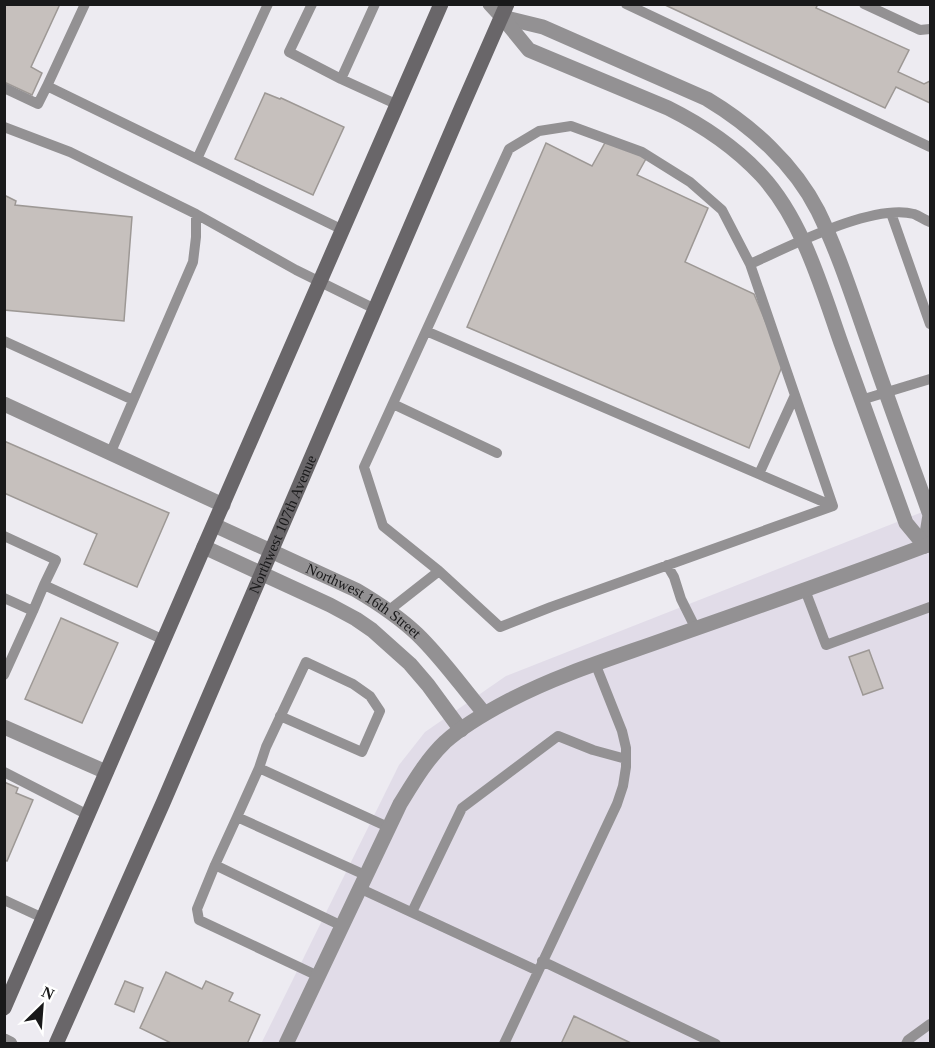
<svg xmlns="http://www.w3.org/2000/svg" width="935" height="1048" font-family="Georgia,serif">
	<style>
		.built { fill: #e1dce8 }
		.building { fill: #c6c0bd; stroke: #9d9895; stroke-width: 1.5 }
		.lines { fill: none; stroke-linecap: round; stroke-linejoin: round }
		.service { stroke: #939193; stroke-width: 10 }
		.minor { stroke: #939193; stroke-width: 15 }
		.tertiary { stroke: #939193; stroke-width: 15 }
		.secondary { stroke: #696669; stroke-width: 15 }
		.labels { text-anchor: middle; stroke-width: 6; stroke-linejoin: round; paint-order: stroke }
		.street-label { font-size: 15px; fill: #19191a; stroke: #fff }
	</style>
	<rect width="100%" height="100%" fill="#edebf1"/>
	<path class="built" d="M930 509V1043L261 1044 399 765 425 732 506 676Z"/>
	<path class="building" d="M4 4H60L31 67 42 73 32 95 4 82Z
		M663 4H818L816 8 909 50 898 72 924 84 930 81V103L896 87 885 108Z
		M265 93 280 99 281 98 344 127 313 195 235 159Z
		M606 141 647 157 637 175 708 208 685 262 754 294 783 364 749 448 467 327 546 143 592 166Z
		M4 195 16 201 15 205 132 217 124 321 4 310Z
		M4 441 169 513 137 587 84 564 97 534 4 493Z
		M61 618 118 643 82 723 25 699Z
		M869 650 883 688 863 695 849 657Z
		M4 782 18 788 16 793 33 800 7 861 4 860Z
		M166 972 202 989 206 981 233 993 229 1001 260 1015 247 1044H173L140 1028Z
		M125 981 143 988 134 1012 115 1004Z
		M574 1016 633 1044H561Z"/>
	<g class="lines">
		<path class="service" d="M85 4 47 86 343 230
			M312 4 289 52 341 79 398 105
			M626 4 930 147
			M864 4 920 30 930 29
			M341 79 375 4
			M4 88 38 104 47 86
			M571 126 642 152 690 182 722 210 750 264 833 506 551 607 500 627 439 571 383 526 364 467 509 149 539 131Z
			M4 127 70 152 196 214 296 270 375 309
			M197 159 268 4
			M891 213 930 324
			M750 264C789 247 872 203 914 214 919 216 925 220 930 222
			M426 331 833 506
			M4 341 133 400
			M861 400 930 379
			M393 404 497 453
			M110 454 193 262 196 237V214
			M759 474 795 395
			M4 536 56 560 44 585 164 640
			M667 565 674 577 681 599 696 629
			M805 590 826 645 930 607
			M4 598 33 611 44 585
			M388 611 439 571
			M4 675 33 611
			M259 768 266 747 306 662 353 684 370 696 380 711 362 752 280 716
			M4 772 88 815
			M237 817 215 865 342 926
			M215 865 197 909 199 920 318 976
			M365 875 237 817 259 768 388 827
			M359 888 538 971
			M4 900 43 918
			M412 912 462 808 558 736 593 750 626 759
			M542 961 716 1044
			M504 1044 617 804 623 786 626 767V748L622 731 595 663
			M906 1044 908 1040 930 1024"/>
		<g class="minor">
			<path d="M502 17 543 27 707 99C752 126 794 164 818 211 839 254 854 302 870 347 889 403 910 459 930 515L925 546"/>
			<path d="M502 17 529 50 668 108C702 125 735 147 761 175 802 219 821 286 841 343 863 403 884 463 906 523L925 546"/>
			<path d="M4 404 223 505"/>
			<path id="s1" d="M214 525 356 590C378 603 399 617 417 634 442 658 462 687 484 713"/>
			<path d="M204 547 330 605 356 619 372 630 410 664 428 685 461 730"/>
			<path d="M4 727 106 772"/>
			<path d="M286 1044 400 804C413 783 427 759 445 742 464 725 487 712 510 700 560 674 613 658 666 639 754 608 843 577 930 544"/>
		</g>
		<path class="tertiary" d="M490 4 502 17
			M4 1041 10 1044"/>
		<g class="secondary">
			<path d="M4 1008 204 547 441 4"/>
			<path id="s2" d="M56 1044 163 803 461 109 507 4"/>
		</g>
	</g>
	<g class="labels">
		<g class="street-label">
			<text dy="5" stroke="none"><textPath href="#s2" startOffset="567">Northwest 107th Avenue</textPath></text>
			<text dy="5" stroke="none"><textPath href="#s1" startOffset="168">Northwest 16th Street</textPath></text>
		</g>
	</g>
	<rect width="935" height="1048" fill="none" stroke="#19191a" stroke-width="12"/>
	<g transform="translate(42 1006) rotate(25)" stroke="#ffffff" stroke-width="4.5" paint-order="stroke">
	<path d="M0-4.5L10 22L0 15L-10 22Z" fill="#19191a"/>
	<text y="-9" font-size="16" font-weight="bold" text-anchor="middle" fill="#19191a">N</text>
	</g>
</svg>
